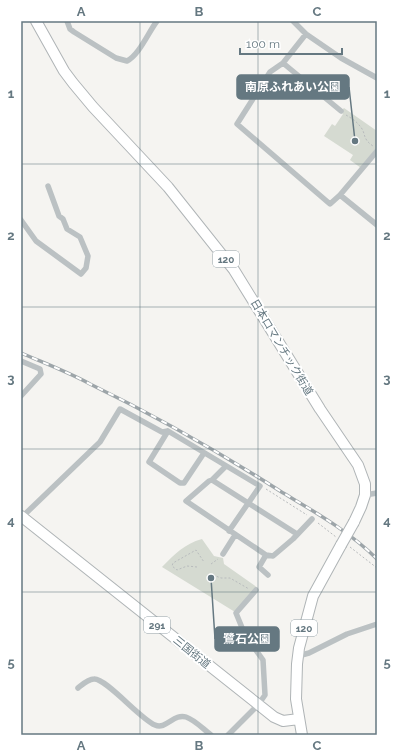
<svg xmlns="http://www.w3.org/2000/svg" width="398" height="756" font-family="Raleway,'Noto Sans JP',sans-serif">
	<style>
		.green { fill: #d5dad1 }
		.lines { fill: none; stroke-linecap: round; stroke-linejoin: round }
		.highway-casing { stroke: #afb4b6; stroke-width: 12 }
		.path { stroke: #b8bbbd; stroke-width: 1; stroke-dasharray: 2 2; stroke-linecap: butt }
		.street { stroke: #bbc1c3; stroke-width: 5.5 }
		.highway { stroke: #fff; stroke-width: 10 }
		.rail-casing { stroke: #9da5a9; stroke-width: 3.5 }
		.rail { stroke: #fff; stroke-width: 2; stroke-dasharray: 6; stroke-linecap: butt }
		.highway-bridge-casing { stroke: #afb4b6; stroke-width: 12; stroke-linecap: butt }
		.highway-bridge { stroke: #fff; stroke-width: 10 }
		.grid { fill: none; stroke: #657881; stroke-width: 1; stroke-opacity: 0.55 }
		.labels { text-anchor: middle; stroke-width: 4; stroke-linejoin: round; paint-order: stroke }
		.shield { fill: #fff; stroke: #93a0a7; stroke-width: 1 }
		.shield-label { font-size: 10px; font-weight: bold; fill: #657881 }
		.street-label { font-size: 11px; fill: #657881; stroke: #fff }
		.leader { fill: none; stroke: #657881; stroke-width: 1.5 }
		.callout-dot { fill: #657881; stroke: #fff; stroke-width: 1.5 }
		.callout { fill: #657881; stroke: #657881; stroke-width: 1.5 }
		.callout-label { font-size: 12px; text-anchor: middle; font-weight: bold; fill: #fff }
		.neatline { fill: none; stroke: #657881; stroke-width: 1.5 }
		.grid-label { font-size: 13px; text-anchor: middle; font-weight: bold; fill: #657881 }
	</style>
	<rect width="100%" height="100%" fill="#f5f4f1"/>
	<path class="green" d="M344 108 377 131V147L361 168 350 160 353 155 324 136 332 124 335 126 343 114 340 112Z
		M202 539 214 556 223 558 224 564 258 588 235 612 162 567C175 554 184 544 202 539Z"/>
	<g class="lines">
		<defs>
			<path id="highway" d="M36 21 64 71 73 83 93 107 168 187 234 270 320 409 358 465 365 484V495L361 507 354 522
				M21 516 274 717 283 721 299 719
				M302 735 296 699 297 664 299 648 313 596 341 545"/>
		</defs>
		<use href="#highway" class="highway-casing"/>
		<path class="path" d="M346 115C351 118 356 121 359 125 367 133 361 138 373 146
			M266 489 307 515
			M318 523 336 537
			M350 547 377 568
			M211 564 218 559
			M197 567 187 566 177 570 172 566 173 563 196 550 204 562
			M213 575 221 578H230L249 589"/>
		<path class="street" d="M67 21 70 29 74 32 116 58 127 61C139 55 148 33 157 21
			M293 21 306 34 341 58 377 78
			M306 34 283 63 270 72 237 124 330 204 340 195 377 151
			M283 63 341 111
			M340 195 377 225
			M21 220 36 241 81 274 86 268 88 256 80 237 67 229 63 219 59 216 48 186
			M21 361 40 369 41 374 21 396
			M168 431 149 462 180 483H184L204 453
			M212 480 226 466
			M365 495 377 493
			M22 517 100 442 120 409 162 432 168 431 260 486 229 531
			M297 534 212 480 209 481 186 501 266 555 273 556 293 539 312 519
			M223 554 235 535
			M266 555 259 567 268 575
			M298 656 309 653 347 634 377 624
			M78 688C83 684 88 679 94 679 106 678 140 719 155 725 166 730 174 713 186 717 195 720 203 729 211 735
			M228 735 258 705 265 695 263 660 245 635 236 613 256 590"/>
		<use href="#highway" class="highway"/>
		<defs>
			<path id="rail" d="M21 353C44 363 68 372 90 384 156 416 219 452 280 491 313 511 349 531 377 559"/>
		</defs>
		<use href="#rail" class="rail-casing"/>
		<use href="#rail" class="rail"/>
		<defs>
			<path id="highway-bridge" d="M341 545 354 522"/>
		</defs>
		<use href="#highway-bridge" class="highway-bridge-casing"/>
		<use href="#highway-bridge" class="highway-bridge"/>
	</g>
	<path class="grid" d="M140 21V735M258 21V735M21 164H377M21 307H377M21 449H377M21 592H377"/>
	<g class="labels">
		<g class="shield">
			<rect x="213" y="251" width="26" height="16" rx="3"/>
			<rect x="144" y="617" width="26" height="16" rx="3"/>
			<rect x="291" y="620" width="26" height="16" rx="3"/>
		</g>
		<g class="shield-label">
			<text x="226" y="263">120</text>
			<text x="157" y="629">291</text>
			<text x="304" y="632">120</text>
		</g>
		<g class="street-label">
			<text transform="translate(282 347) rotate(59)" y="4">日本ロマンチック街道</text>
			<text transform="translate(192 652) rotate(39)" y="4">三国街道</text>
		</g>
	</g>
	<path class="leader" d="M355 141L349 87M211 578L215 639"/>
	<g class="callout-dot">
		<circle cx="355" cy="141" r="4"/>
		<circle cx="211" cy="578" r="4"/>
	</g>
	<g class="callout">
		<rect x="237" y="75" width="112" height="24" rx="4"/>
		<rect x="215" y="627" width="64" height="24" rx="4"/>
	</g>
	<g class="callout-label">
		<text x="293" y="91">南原ふれあい公園</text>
		<text x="247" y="643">鷺石公園</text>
	</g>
	<rect width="398" height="756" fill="none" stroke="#ffffff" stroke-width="44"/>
	<path d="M240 48v6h102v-6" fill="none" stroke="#657881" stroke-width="2"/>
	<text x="246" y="48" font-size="12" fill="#657881" stroke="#ffffff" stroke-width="3" paint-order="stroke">100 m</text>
	<rect x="22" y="22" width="354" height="712" class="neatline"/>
	<g class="grid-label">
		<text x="81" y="16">A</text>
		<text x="199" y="16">B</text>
		<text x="317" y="16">C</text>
		<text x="11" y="98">1</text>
		<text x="387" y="98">1</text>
		<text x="11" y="240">2</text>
		<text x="387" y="240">2</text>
		<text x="11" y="383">3</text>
		<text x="387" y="383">3</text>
		<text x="11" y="525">4</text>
		<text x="387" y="525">4</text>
		<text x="11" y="667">5</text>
		<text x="387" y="667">5</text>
		<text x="81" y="750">A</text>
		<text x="199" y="750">B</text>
		<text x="317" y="750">C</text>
	</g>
</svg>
